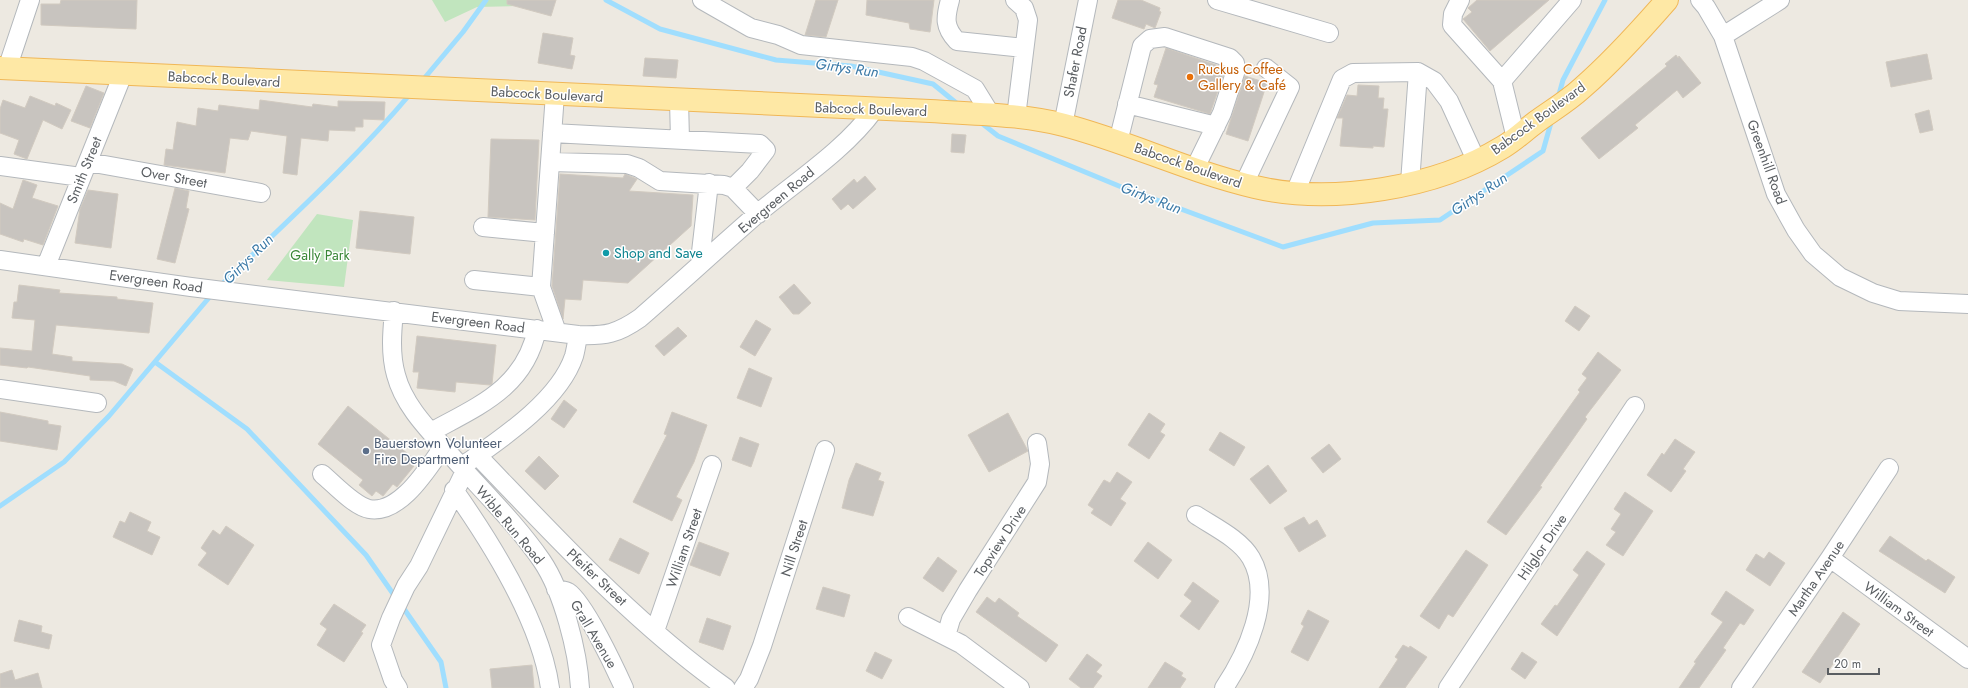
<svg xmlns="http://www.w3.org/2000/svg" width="1968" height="688" font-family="Jost,sans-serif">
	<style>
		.green { fill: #c1e5be }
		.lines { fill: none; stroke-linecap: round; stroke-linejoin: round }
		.stream { stroke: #a0defe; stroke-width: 5 }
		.building { fill: #c8c4bf; stroke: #d1cac0 }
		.minor-casing { stroke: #b4b8bc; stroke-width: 20 }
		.major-casing { stroke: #f0b757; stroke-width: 24 }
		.minor { stroke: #fff; stroke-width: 18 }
		.major { stroke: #fee8a5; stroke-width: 22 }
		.food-dot { fill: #e8710a; stroke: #fff; stroke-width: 1.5 }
		.culture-dot { fill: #0f9aa8; stroke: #fff; stroke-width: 1.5 }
		.service-dot { fill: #5c6f8a; stroke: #fff; stroke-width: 1.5 }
		.labels { text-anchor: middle; stroke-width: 3; stroke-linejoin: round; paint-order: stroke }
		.street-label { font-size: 14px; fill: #5a5e62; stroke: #fff }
		.food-label { font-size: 14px; fill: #c56008; stroke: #fff; text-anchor: start }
		.culture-label { font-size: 14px; fill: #0d838f; stroke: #fff; text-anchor: start }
		.park-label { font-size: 14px; fill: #398636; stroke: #fff }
		.service-label { font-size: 14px; fill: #4e5e75; stroke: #fff; text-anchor: start }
		.water-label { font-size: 15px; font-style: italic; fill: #3c7aa7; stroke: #fff }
	</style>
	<rect width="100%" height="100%" fill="#ede9e1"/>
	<path class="green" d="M432 0H523L516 6 477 7 445 22Z
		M317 214 353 220 344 287 267 280Z"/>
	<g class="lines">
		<path class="stream" d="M606 0 660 29 776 60 851 66 933 84 960 106
			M422 81 463 32 486 0
			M1558 98 1563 80 1605 0
			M979 121 998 136 1119 186 1283 247 1373 223 1440 220 1543 151 1552 119
			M220 286C285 223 353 162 411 93
			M155 362 247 429 366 555 396 598
			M0 506 64 462 109 416 213 293
			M402 606 441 662 446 688"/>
	</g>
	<path class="building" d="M61 0H137L136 29 41 25V4H60Z
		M507 0H556L551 16 507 4Z
		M816 0H838L826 37 805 35Z
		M867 0H934L930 32 910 29 909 23 866 15Z
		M1118 0H1141L1160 8 1159 11 1161 12 1155 28 1146 24 1144 29 1112 18Z
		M1477 0H1549L1490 51 1463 19 1472 12 1468 8Z
		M543 33 573 38 570 55 575 56 572 69 538 63Z
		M1166 48 1219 66 1218 68 1225 70 1210 114 1154 97 1158 85 1154 84Z
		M1927 54 1932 79 1891 87 1886 62Z
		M1676 55 1678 58 1679 56 1701 83 1683 98 1677 90 1635 125 1638 128 1599 159 1581 138 1667 66 1665 64Z
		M645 58 678 60 676 78 643 76Z
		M1245 76 1267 83 1248 141 1226 134Z
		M1358 85 1379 86 1378 98H1384L1383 109H1388L1384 147 1373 146V148L1340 146 1343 118H1337L1347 95 1357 96Z
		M86 86 104 93 90 128 71 121Z
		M30 96 55 106 56 103 71 110 62 129 43 120 27 159 14 154 19 140 0 133V109L3 100 25 108Z
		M260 100 312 107 313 104 338 107V101L385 102 384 120 363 119V127H355V131L329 130 328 141 301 138 297 175 283 173 287 136 251 131 248 140 230 138 225 173 164 165 166 149 173 150 177 122 196 126 198 108 218 111 219 105 259 110Z
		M1929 110 1933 130 1920 133 1915 114Z
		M952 134 966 135 964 153 951 152Z
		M491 139 539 140 535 220 488 217Z
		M560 174 623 178 625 174 637 179 629 191 693 195 691 226 628 283 583 280 581 300 565 299 563 319 552 286Z
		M865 176 876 189 853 209 848 204 841 210 832 199 854 179 857 183Z
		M23 180 37 185 32 198 58 206 43 245 24 239 23 242 0 234V203L13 209Z
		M175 188 189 191 186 208 189 209 175 263 157 259Z
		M88 190 118 194 111 248 75 243 80 209Z
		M360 211 414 217 410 254 356 248Z
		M794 284 811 303 799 314H793L779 297Z
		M19 285 60 290 59 293 117 297V299L153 303 149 333 56 325 52 354 72 357V361L122 364 133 369 126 386 114 381 90 380V376L28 367 27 368 0 365V348L32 351 35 320 12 318 14 302H17Z
		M1575 306 1590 316 1579 331 1565 321Z
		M756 320 771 329 755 356 740 347Z
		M678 327 687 336 664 356 655 346Z
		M417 336 496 345 492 384 490 385 456 382 455 392 417 388 419 372H413Z
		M1598 352 1621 370 1585 417 1587 419 1540 486 1542 487 1506 535 1487 522 1580 392 1578 390 1587 378 1582 374Z
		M749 368 772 378 761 407 737 398Z
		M564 400 577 410 564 428 551 419Z
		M348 406 413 458 410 463 414 466 397 487 393 484 383 496 376 491 372 496 359 485 363 480 318 444Z
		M0 412 48 421V424L61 426 57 450 0 441Z
		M672 412 707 425 694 462 676 497 682 500 672 521 633 502 667 435 664 434Z
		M1008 413 1028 451 989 472 968 435Z
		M1149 413 1165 424 1160 432 1165 435 1149 459 1128 445Z
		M1220 432 1245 447 1234 466 1209 450Z
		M740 437 759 444 751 467 732 460Z
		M1675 439 1695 452 1683 469 1686 471 1671 492 1647 475 1662 453 1664 455Z
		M1329 444 1341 459 1323 473 1311 458Z
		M539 456 559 476 545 490 525 471Z
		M856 463 881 473 878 480 884 482 873 516 842 508 849 480Z
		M1268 465 1287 491 1270 504 1250 479Z
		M1117 472 1132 482 1120 499 1126 503 1111 526 1091 513 1094 509 1088 505 1104 480 1110 483Z
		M1625 492 1653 511 1623 556 1606 545 1616 532 1611 529 1621 514 1614 509Z
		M130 512 151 522 147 531 160 537 152 555 113 537 120 521 125 523Z
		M1304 517 1309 525 1317 520 1326 536 1299 552 1284 528Z
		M226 526 254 545 228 585 198 565 207 553 201 548 213 530 220 535Z
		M1890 536 1926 561 1928 559 1955 577 1945 593 1879 551Z
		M620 538 649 553 639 574 609 560Z
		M699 542 729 553 720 576 690 565Z
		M1148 542 1172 560 1158 579 1134 561Z
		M1466 550 1488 565 1453 617 1448 614 1439 629 1420 616Z
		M1587 551 1605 564 1557 636 1541 624 1555 605 1557 606 1579 575 1573 570Z
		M1769 552 1785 563 1770 586 1746 570 1756 554 1764 559Z
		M938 557 957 571 943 592 923 578Z
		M1193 582 1219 601 1199 630 1180 616 1192 601 1184 595Z
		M823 587 850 595 844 617 816 609Z
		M1726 591 1754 610 1744 625 1740 623 1723 648 1726 650 1699 688H1679L1696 663 1694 662 1723 622 1711 614Z
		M987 597 995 603 999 598 1019 613 1017 616 1058 645 1046 662 976 612Z
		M334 604 366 625 361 632 363 633 344 662 317 645 327 629 320 624Z
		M1308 610 1329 621 1308 661 1291 652 1304 626 1301 624Z
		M1843 612 1860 624 1820 683 1802 672Z
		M707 618 731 626 723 650 699 642Z
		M19 620 42 626 41 632 52 635 49 649 14 641Z
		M1403 645 1409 648 1410 646 1427 657 1405 688H1379L1398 659 1395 657Z
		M875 652 892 660 882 679 866 671Z
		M1522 652 1537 662 1525 679 1511 669Z
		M1087 654 1102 665 1096 672 1102 676 1093 688H1081L1069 679Z
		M1165 662 1183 673 1181 676 1186 679 1180 688H1148Z
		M532 665 534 688H492L490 669Z
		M12 670 15 680 38 673 42 688H0V674Z"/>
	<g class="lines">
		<defs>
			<path id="minor" d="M702 0 751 28 778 35 801 45 912 57 924 61 975 89 991 115
				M950 0C945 18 944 27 957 41L1024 48
				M1015 0 1024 8 1028 20 1016 117
				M1217 0 1329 33
				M1460 0 1453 14 1452 25 1502 81 1516 138
				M1700 0 1706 7 1723 36 1776 194 1796 230 1813 254 1840 277 1873 293 1899 301 1968 304
				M1723 36 1780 0
				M7 69 30 0
				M1502 81 1572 0
				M555 94 541 287 557 332
				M679 100 680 140
				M1127 104 1216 126
				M1063 125 1088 0
				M552 133 760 144 766 150 750 171 733 188
				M1118 142 1142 46 1150 39 1165 37 1230 58 1235 63 1236 70 1222 113 1195 168
				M88 162 261 193
				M550 162 627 164 639 168 660 181 724 185 733 188 758 214
				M0 166 81 177
				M1410 183 1418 72
				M1244 184 1290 87 1266 68
				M1295 193 1342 79 1353 73 1418 72 1434 81 1449 101 1476 160
				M483 227 545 233
				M701 252 709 183
				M0 260 191 287 578 335C606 336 617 334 640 318 679 284 717 249 756 215 795 182 844 151 874 110
				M46 266 123 74
				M474 280 541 287
				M394 311C392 332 390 354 396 375 403 402 423 424 442 445 475 484 513 519 542 561 563 592 578 652 580 688
				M0 389 97 403
				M431 432C478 406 525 388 537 329
				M477 455C556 537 633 622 726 688
				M468 462C504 437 560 399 574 356 576 349 577 341 578 335
				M322 474C334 484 354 506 369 509 400 515 428 468 443 447
				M454 490C492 544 541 623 550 688
				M1196 515C1214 527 1240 539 1251 558 1274 597 1246 655 1224 688
				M1830 558 1968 659
				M556 589C560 590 565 590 568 592 584 602 615 668 624 688
				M908 617 961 644 1020 688
				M655 631 712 465
				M946 636 951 619 968 590 1037 482 1040 464 1037 443
				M398 688 393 680 381 645 391 618 406 586 419 566 465 471
				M743 688 749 679 762 646 825 450
				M1448 688 1635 406
				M1741 688 1830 558 1889 468"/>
			<path id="major" d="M0 68 930 111C975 114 1021 114 1064 125 1129 142 1190 172 1255 187 1332 205 1436 188 1503 147 1515 140 1525 130 1536 122 1551 111 1568 101 1582 88 1613 61 1640 31 1667 0"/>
		</defs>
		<use href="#minor" class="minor-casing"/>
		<use href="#major" class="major-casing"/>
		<use href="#minor" class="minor"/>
		<use href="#major" class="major"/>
	</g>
	<circle class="food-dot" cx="1190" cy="77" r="4"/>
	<circle class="culture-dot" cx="606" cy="253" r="4"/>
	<circle class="service-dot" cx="366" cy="451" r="4"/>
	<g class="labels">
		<g class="street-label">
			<text transform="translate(1075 62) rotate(-79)" y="5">Shafer Road</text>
			<text transform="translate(224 79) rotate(3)" y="5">Babcock Boulevard</text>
			<text transform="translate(547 94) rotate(3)" y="5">Babcock Boulevard</text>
			<text transform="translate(871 109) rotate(2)" y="5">Babcock Boulevard</text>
			<text transform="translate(1538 118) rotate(-36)" y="5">Babcock Boulevard</text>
			<text transform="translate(1767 162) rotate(70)" y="5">Greenhill Road</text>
			<text transform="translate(1188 165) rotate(19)" y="5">Babcock Boulevard</text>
			<text transform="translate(84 170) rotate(-68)" y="5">Smith Street</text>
			<text transform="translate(174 177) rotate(10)" y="5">Over Street</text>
			<text transform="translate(776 200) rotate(-40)" y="5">Evergreen Road</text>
			<text transform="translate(156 281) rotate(8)" y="5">Evergreen Road</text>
			<text transform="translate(478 322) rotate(7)" y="5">Evergreen Road</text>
			<text transform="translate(510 525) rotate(50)" y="5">Wible Run Road</text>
			<text transform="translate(1000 541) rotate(-57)" y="5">Topview Drive</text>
			<text transform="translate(1542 547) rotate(-56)" y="5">Hilglor Drive</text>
			<text transform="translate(684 548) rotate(-71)" y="5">William Street</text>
			<text transform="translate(794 548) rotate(-72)" y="5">Nill Street</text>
			<text transform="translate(597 577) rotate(43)" y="5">Pfeifer Street</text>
			<text transform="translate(1816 578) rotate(-56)" y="5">Martha Avenue</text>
			<text transform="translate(1899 609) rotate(36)" y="5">William Street</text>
			<text transform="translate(594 634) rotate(59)" y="5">Grall Avenue</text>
		</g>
		<g class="food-label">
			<text x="1198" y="74">Ruckus Coffee<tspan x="1198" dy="16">Gallery &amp; Café</tspan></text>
		</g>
		<g class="culture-label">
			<text x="614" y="258">Shop and Save</text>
		</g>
		<g class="park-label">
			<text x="320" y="260">Gally Park</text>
		</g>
		<g class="service-label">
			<text x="374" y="448">Bauerstown Volunteer<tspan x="374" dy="16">Fire Department</tspan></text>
		</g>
		<g class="water-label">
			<text transform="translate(847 68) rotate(8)" y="5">Girtys Run</text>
			<text transform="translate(1479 194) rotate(-34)" y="5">Girtys Run</text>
			<text transform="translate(1151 198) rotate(21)" y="5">Girtys Run</text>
			<text transform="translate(248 259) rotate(-45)" y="5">Girtys Run</text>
		</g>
	</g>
	<path d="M1828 668v6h51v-6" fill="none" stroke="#5a5e62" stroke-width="2"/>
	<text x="1834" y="668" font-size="12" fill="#5a5e62" stroke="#ffffff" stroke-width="3" paint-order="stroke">20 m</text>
</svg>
